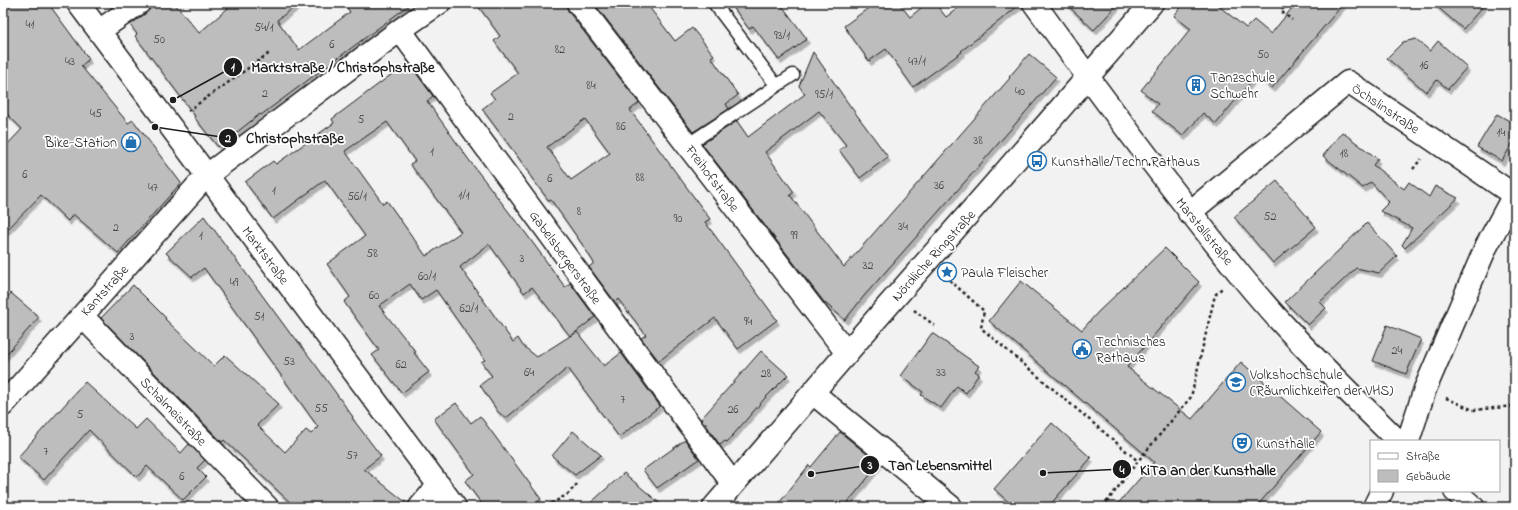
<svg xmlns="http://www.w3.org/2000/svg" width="1518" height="510" font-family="'Indie Flower',sans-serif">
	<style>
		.building { fill: #bdbdbd; stroke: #1c1c1c; fill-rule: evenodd; filter: url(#shadow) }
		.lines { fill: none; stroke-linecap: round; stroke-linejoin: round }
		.service-casing { stroke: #1c1c1c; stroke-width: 15 }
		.minor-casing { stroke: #1c1c1c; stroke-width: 25 }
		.tertiary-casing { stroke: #1c1c1c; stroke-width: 25 }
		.path { stroke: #1c1c1c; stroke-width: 2.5; stroke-dasharray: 3 3; stroke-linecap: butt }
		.service { stroke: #fff; stroke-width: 12 }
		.minor { stroke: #fff; stroke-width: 22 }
		.tertiary { stroke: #fff; stroke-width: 22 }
		.labels { text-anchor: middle; stroke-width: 3.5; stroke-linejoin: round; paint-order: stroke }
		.number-label { font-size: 12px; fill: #444 }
		.poi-label { font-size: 14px; fill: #1c1c1c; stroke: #fff; text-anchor: start }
		.street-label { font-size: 14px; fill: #1c1c1c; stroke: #fff }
		.leader { fill: none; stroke: #1c1c1c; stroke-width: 1.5 }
		.callout-dot { fill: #1c1c1c; stroke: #fff; stroke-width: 1.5 }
		.mark-label { font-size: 12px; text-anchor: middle; font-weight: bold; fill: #fff }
		.callout-label { font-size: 15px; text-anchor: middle; font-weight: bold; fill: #1c1c1c; stroke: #fff; stroke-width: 3.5; stroke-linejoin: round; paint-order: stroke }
	</style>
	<defs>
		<filter id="shadow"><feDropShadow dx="2.5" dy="4.5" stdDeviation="0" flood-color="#0004"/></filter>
	</defs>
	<rect width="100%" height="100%" fill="#f2f2f2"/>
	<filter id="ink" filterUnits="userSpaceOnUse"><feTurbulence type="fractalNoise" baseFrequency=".025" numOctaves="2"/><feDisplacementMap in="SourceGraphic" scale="8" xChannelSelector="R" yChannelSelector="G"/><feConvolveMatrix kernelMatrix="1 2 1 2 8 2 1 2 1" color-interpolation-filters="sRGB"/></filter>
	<g filter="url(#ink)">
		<path class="building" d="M3 3H48L89 59 81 66 128 123 133 120 181 183 118 253 73 214 68 221 41 195 3 234V149L22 129 3 110Z
			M151 3H174L199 33 234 3H300L277 20 299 50 350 12 344 3H412L261 115 260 114 218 147 194 117 195 116 135 36 137 34 130 25 146 13 150 9Z
			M476 3H566L568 11 639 103 630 110 710 219 705 222 777 320 738 349 715 318 659 361 641 338 646 335 618 299 615 302 589 267 594 263 582 244 551 200 549 201 528 173 529 172 482 109 495 99 490 93 518 73 494 41 500 36ZM585 119 610 153 571 180 547 147Z
			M594 3H646L675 41 692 28 714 55 711 57 738 95 726 104 729 109 693 132Z
			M730 3H780L807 39 779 60 753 26 749 29Z
			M875 3H899L910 17 927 3H935L946 17 965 3H1022L961 51 962 52 913 87 886 49 869 61 844 26Z
			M1065 3H1119L1094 30Z
			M1184 3H1215L1246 28 1254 20 1271 34 1296 3H1344L1272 88 1256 75 1216 124 1203 113 1183 136 1152 111 1158 104 1141 90 1191 29 1174 16Z
			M1433 3H1486L1463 29Z
			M1416 39 1430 51 1438 41 1467 67 1448 89 1437 80 1426 92 1387 58 1403 42Z
			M813 52 848 103 888 157 860 178 839 150 846 145 819 111 765 152 794 192 790 195 844 267 1010 78 1009 77 1029 54 1056 77 971 175 864 296 845 320 824 302 702 144 737 121 748 137 805 94 799 86Z
			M408 62 433 96 427 101 469 160 518 224H519L565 287 570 283 595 317 571 336 577 332 604 366 621 353 660 406 619 437 568 368 506 418 498 412 480 385 492 376 481 362 485 360 436 290 421 300 410 284 379 306 416 352 414 353 429 372 402 393 372 355 379 350 344 302 350 297 327 264 365 236 325 180 273 219 245 182 273 161 276 164 334 123 332 119ZM387 122 415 161 410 164 461 232 426 256 387 201 383 204 345 151ZM489 244 524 293 532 287 570 336 537 357 523 346 518 338 513 342 460 267Z
			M1497 114 1515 124V139L1502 161 1477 147Z
			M1342 132 1378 159 1373 165 1404 189 1409 182 1429 197 1435 186 1458 198 1405 248 1402 245 1412 228 1380 211 1389 202 1371 182 1363 188 1323 156Z
			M1277 181 1316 227 1273 263 1234 217Z
			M204 216 292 336 293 335 315 364 353 417 352 418 381 456 364 469 408 504V507H295L224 440 222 442 101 318 133 285 166 318 165 319 214 366 225 355 279 404 257 425 285 452 306 430 311 434 318 427 204 268 192 277 166 253Z
			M1367 223 1397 256 1379 273 1356 268 1320 302 1326 308 1308 325 1285 302Z
			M1165 248 1199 282 1127 367 1192 419 1241 362 1321 432 1256 507H1115L1154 462 989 321 1021 281 1082 330 1098 312Z
			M11 293 39 317 3 358V302Z
			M1387 325 1421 339 1406 374 1373 361Z
			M932 333 979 366 975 371 979 374 966 393 957 386 941 408 921 395 923 392 901 376Z
			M761 351 788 375 765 398 727 442 725 441 720 445 706 425H707L701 419Z
			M85 382 136 429 146 419 181 453 189 444 205 460 197 468 206 477 183 500 147 466 137 477 89 430 44 480 18 457Z
			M456 403 471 423 480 416 541 499 531 507H484L465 481 474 474 434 419Z
			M1052 423 1091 458 1048 507H1014L994 489Z
			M573 431 601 455 575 475 552 456Z
			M840 432 879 464 844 507H776L809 465 811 467Z
			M685 440 699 459 657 488 643 470Z
			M624 473 664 507H586Z"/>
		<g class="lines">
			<defs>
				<path id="service" d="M714 3 776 85
					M687 145 793 75"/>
				<path id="minor" d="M78 3 455 507
					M578 3 847 353
					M1034 3C1101 96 1170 188 1242 277 1289 335 1345 388 1398 441
					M400 30 733 484
					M99 31 139 3
					M1189 213 1348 82 1514 195
					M82 316 267 507
					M813 393 951 507
					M3 405 206 176 400 30 439 3
					M1408 441 1425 389 1486 247 1515 193
					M1455 491 1473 507
					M420 507 439 485
					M1374 507 1382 491"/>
				<path id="tertiary" d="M714 507 871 325 992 187 1152 3"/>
			</defs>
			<use href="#service" class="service-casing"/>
			<use href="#minor" class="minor-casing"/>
			<use href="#tertiary" class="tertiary-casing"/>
			<path class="path" d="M1288 3 1281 11 1292 20
				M188 111 271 52
				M1413 169 1421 159
				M945 276 984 311 981 328 1138 461
				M914 310 934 325
				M1446 398 1473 410 1515 406
				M546 507 568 494 578 483
				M1103 507 1138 461 1191 397 1215 295 1222 288"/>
			<use href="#service" class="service"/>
			<use href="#minor" class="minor"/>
			<use href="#tertiary" class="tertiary"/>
		</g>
	</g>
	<defs>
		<symbol id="building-ring" viewBox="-11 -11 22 22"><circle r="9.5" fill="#fff" stroke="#1f6fb2" stroke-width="1.5"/><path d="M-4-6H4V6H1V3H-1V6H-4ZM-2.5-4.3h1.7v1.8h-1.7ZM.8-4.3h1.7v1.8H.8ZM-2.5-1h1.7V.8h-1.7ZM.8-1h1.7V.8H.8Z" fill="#1f6fb2"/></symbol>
		<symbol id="shop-ring" viewBox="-11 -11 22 22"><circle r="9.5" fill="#fff" stroke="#1f6fb2" stroke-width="1.5"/><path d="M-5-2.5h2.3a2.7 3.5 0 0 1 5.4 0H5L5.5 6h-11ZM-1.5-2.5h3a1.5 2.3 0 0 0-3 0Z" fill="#1f6fb2"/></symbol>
		<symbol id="bus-ring" viewBox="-11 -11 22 22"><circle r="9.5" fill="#fff" stroke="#1f6fb2" stroke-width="1.5"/><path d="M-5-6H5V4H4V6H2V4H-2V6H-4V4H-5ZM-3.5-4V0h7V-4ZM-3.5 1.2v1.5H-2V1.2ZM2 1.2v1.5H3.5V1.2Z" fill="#1f6fb2"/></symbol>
		<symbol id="sight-ring" viewBox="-11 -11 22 22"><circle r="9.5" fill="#fff" stroke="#1f6fb2" stroke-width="1.5"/><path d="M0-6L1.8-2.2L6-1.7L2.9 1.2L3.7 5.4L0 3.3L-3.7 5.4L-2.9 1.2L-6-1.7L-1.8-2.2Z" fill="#1f6fb2"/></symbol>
		<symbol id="civic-ring" viewBox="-11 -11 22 22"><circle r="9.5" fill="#fff" stroke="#1f6fb2" stroke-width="1.5"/><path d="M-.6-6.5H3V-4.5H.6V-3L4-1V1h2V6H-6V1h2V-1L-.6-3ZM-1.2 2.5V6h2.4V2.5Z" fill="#1f6fb2"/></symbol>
		<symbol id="school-ring" viewBox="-11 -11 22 22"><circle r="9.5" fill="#fff" stroke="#1f6fb2" stroke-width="1.5"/><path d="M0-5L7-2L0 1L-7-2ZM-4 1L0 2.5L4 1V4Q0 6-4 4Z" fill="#1f6fb2"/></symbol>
		<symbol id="theatre-ring" viewBox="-11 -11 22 22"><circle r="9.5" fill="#fff" stroke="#1f6fb2" stroke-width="1.5"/><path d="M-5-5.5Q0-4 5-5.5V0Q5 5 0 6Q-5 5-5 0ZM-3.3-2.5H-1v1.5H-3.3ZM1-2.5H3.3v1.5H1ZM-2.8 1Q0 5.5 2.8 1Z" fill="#1f6fb2"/></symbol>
	</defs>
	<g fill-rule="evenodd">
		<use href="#building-ring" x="1185" y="74" width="22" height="22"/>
		<use href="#shop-ring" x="120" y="131" width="22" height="22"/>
		<use href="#bus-ring" x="1026" y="150" width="22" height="22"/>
		<use href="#sight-ring" x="936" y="261" width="22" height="22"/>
		<use href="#civic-ring" x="1071" y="338" width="22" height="22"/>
		<use href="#school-ring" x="1225" y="371" width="22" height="22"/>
		<use href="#theatre-ring" x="1231" y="432" width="22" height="22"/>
	</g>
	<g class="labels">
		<g class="number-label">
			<text x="30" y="28">41</text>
			<text x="264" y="31">54/1</text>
			<text x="782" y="39">93/1</text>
			<text x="159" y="43">50</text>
			<text x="332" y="48">6</text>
			<text x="560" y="53">82</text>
			<text x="1263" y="58">50</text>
			<text x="70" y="65">43</text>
			<text x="917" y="65">47/1</text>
			<text x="1424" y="69">16</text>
			<text x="591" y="89">84</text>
			<text x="1020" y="95">40</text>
			<text x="265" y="97">2</text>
			<text x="824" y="98">95/1</text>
			<text x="96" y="117">45</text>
			<text x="511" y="120">2</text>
			<text x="361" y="123">5</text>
			<text x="621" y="130">86</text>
			<text x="1501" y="136">14</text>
			<text x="978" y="144">38</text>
			<text x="432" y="155">1</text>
			<text x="1344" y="157">18</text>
			<text x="25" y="178">6</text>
			<text x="640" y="181">88</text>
			<text x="550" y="182">6</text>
			<text x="939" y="189">36</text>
			<text x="153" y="191">47</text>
			<text x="274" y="194">1</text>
			<text x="464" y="199">1/1</text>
			<text x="357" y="200">56/1</text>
			<text x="579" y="215">8</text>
			<text x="1270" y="220">52</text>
			<text x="678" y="222">90</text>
			<text x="903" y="230">34</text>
			<text x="116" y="231">2</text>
			<text x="201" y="239">1</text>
			<text x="794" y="239">99</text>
			<text x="372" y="257">58</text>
			<text x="522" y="262">3</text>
			<text x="868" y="269">32</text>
			<text x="427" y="280">60/1</text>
			<text x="234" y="286">49</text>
			<text x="374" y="299">60</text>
			<text x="469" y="312">62/1</text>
			<text x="259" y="320">51</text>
			<text x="748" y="325">94</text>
			<text x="132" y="340">3</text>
			<text x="1397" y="354">24</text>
			<text x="289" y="365">53</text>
			<text x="401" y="368">62</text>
			<text x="529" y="376">64</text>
			<text x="941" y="376">33</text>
			<text x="766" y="377">28</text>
			<text x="623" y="403">7</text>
			<text x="321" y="412">55</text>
			<text x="733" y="413">26</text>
			<text x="80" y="418">5</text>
			<text x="46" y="455">7</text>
			<text x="352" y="459">57</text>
			<text x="182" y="480">6</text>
		</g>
		<g class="poi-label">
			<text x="1210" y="82">Tanzschule<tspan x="1210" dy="16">Schwehr</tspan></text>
			<text x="117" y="147" text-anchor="end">Bike-Station</text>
			<text x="1051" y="166">Kunsthalle/Techn.Rathaus</text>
			<text x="961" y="277">Paula Fleischer</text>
			<text x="1096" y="346">Technisches<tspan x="1096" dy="16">Rathaus</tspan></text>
			<text x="1250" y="379">Volkshochschule<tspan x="1250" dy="16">(Räumlichkeiten der VHS)</tspan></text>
			<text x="1256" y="448">Kunsthalle</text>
		</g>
		<g class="street-label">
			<text transform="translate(1386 108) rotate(34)" y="5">Öchslinstraße</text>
			<text transform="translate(713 178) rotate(53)" y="5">Freihofstraße</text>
			<text transform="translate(1205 231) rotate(51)" y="5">Marstallstraße</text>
			<text transform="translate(266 255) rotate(53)" y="5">Marktstraße</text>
			<text transform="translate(933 255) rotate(-48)" y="5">Nördliche Ringstraße</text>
			<text transform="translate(566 257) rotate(54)" y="5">Gabelsbergerstraße</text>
			<text transform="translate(104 290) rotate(-48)" y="5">Kantstraße</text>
			<text transform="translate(174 411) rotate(46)" y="5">Schalmeistraße</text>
		</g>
	</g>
	<path class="leader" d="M173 100L233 67M155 127L228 138M811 474L870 465M1043 473L1122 469"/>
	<g class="callout-dot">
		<circle cx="173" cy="100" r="4"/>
		<circle cx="155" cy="127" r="4"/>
		<circle cx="811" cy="474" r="4"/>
		<circle cx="1043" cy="473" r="4"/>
		<circle cx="233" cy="67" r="10"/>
		<circle cx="228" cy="138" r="10"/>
		<circle cx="870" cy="465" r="10"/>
		<circle cx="1122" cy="469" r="10"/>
	</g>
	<g class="mark-label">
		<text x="233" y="71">1</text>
		<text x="228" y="142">2</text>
		<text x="870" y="469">3</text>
		<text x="1122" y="474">4</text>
	</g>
	<g class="callout-label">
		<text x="343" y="72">Marktstraße / Christophstraße</text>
		<text x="295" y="143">Christophstraße</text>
		<text x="940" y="470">Tan Lebensmittel</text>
		<text x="1208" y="475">KiTa an der Kunsthalle</text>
	</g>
	<rect width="1518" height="510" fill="none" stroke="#fff" stroke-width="16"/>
	<rect x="8" y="8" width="1502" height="494" fill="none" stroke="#1c1c1c" stroke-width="1.5" filter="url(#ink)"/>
	<rect x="1370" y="440" width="130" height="52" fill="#ffffff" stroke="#a4a4a4"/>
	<rect x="1378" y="453" width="20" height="6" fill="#ffffff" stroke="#a4a4a4"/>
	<text x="1406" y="460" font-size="12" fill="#1c1c1c">Straße</text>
	<rect x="1378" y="470" width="20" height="12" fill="#bdbdbd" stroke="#a4a4a4"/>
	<text x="1406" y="480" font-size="12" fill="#1c1c1c">Gebäude</text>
</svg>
